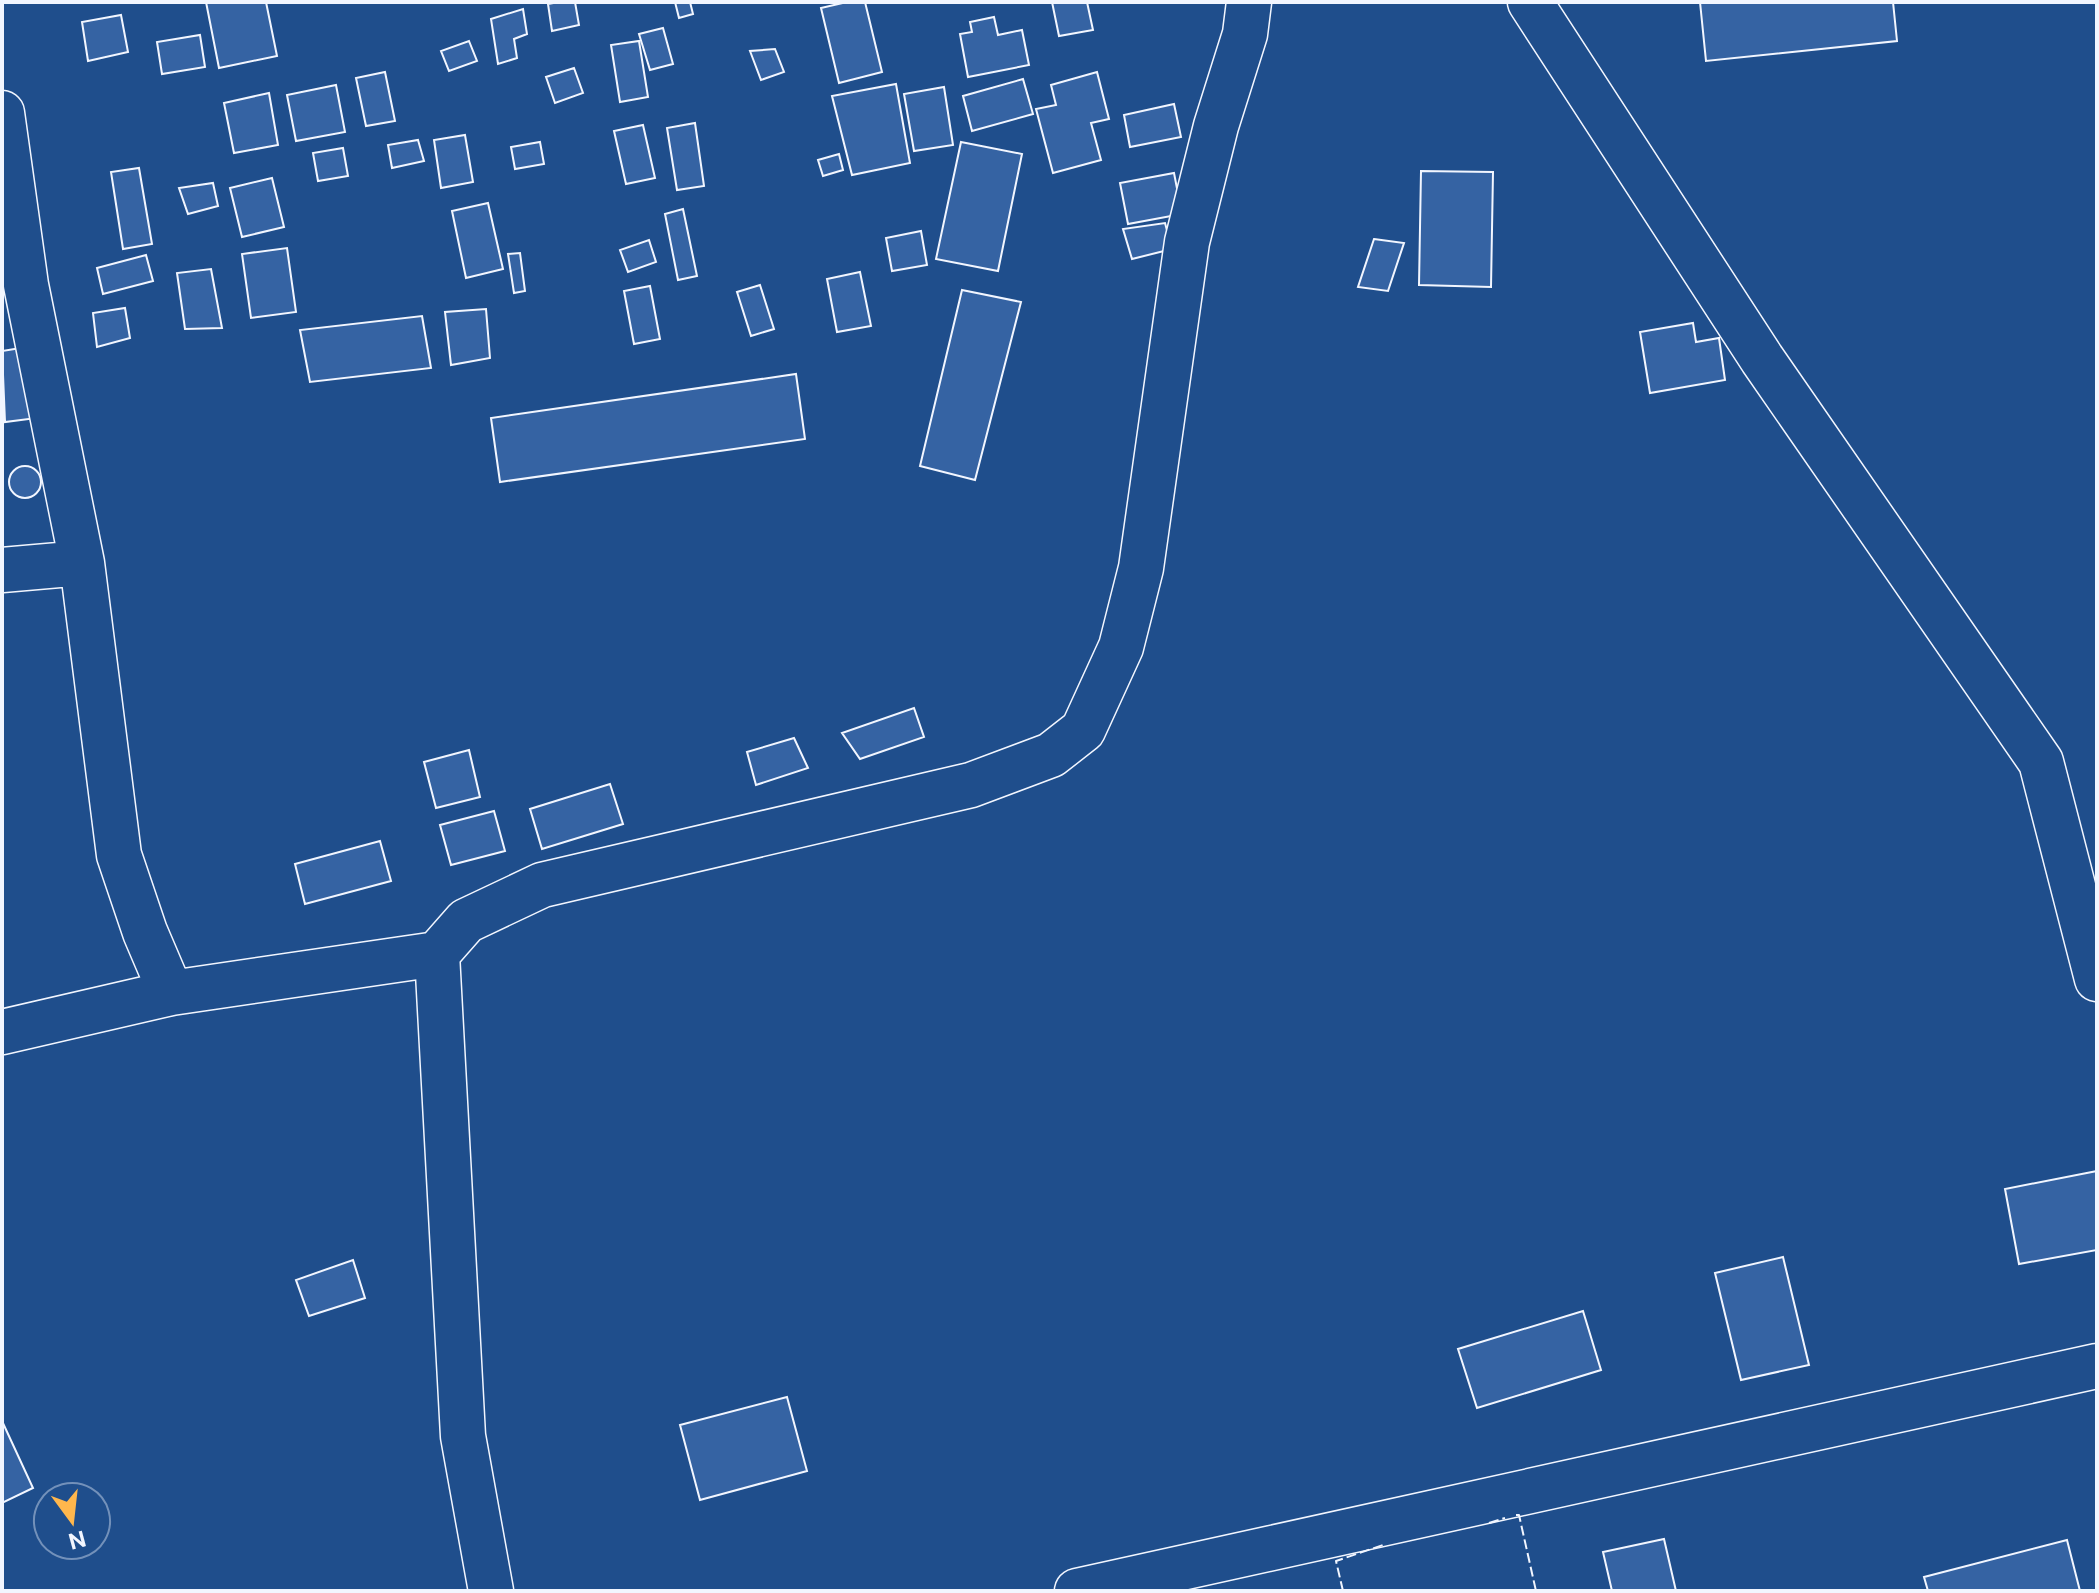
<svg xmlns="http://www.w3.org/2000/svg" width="2099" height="1593" font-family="'Public Sans',sans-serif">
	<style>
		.building { fill: #3563a3; stroke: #f2f6ff; stroke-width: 2 }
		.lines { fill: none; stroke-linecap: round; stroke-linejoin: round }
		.minor-casing { stroke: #f2f6ff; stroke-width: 47 }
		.minor { stroke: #1f4e8c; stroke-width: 44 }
		.fence { stroke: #f2f6ff; stroke-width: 2; stroke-dasharray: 10 4; stroke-linecap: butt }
	</style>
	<rect width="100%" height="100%" fill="#1f4e8c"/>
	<path class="building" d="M206 2H266L277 56 219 68Z
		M559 2H575L579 25 552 31 548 4Z
		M675 2H690L693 14 679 18Z
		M847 2H865L882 72 839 83 821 8Z
		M1052 2H1087L1093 30 1059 36Z
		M1700 2H1893L1897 41 1706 61Z
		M523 9 527 34 514 39 517 58 498 64 491 19Z
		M121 15 128 52 88 61 82 22Z
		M994 17 998 35 1022 30 1029 65 968 77 960 34 972 32 970 22Z
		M663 28 673 64 650 70 639 34Z
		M200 35 205 67 162 74 157 42Z
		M469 41 477 61 449 71 441 51Z
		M639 41 648 97 620 102 611 45Z
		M775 49 784 72 761 80 750 51Z
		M574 68 583 93 555 103 546 77Z
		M385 72 395 121 366 126 356 78Z
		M1097 72 1109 119 1091 123 1101 160 1053 173 1036 109 1056 105 1051 85Z
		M1023 79 1033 114 972 131 963 96Z
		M896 84 910 163 852 175 832 96Z
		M336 85 345 132 296 141 287 95Z
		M944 87 953 145 914 151 904 94Z
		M269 93 278 145 234 153 224 103Z
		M1174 104 1181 137 1130 147 1124 115Z
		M695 123 704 186 677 190 667 128Z
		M643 125 655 178 626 184 614 131Z
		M465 135 473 182 441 188 434 140Z
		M418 140 424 161 392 168 388 145Z
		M540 142 544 164 515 169 511 147Z
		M961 142 1022 154 998 271 936 259Z
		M343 148 348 176 318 181 313 153Z
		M839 154 843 170 823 176 818 160Z
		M139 168 152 244 123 249 111 172Z
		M1421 171 1493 172 1491 287 1419 285Z
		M1174 173 1182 214 1128 224 1120 183Z
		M272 178 284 227 242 237 230 188Z
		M213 183 218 206 188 214 179 188Z
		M488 203 503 269 466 278 452 211Z
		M683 209 697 276 678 280 665 214Z
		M1165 223 1172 249 1132 259 1123 229Z
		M921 231 927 265 892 271 886 238Z
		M1374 239 1404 243 1388 291 1358 287Z
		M649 240 656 262 628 272 620 250Z
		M287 248 296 312 251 318 242 254Z
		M520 253 525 291 514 293 508 254Z
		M146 255 153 281 103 294 97 268Z
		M211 269 222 328 185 329 177 273Z
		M860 272 871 326 837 332 827 279Z
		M760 285 774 329 751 336 737 292Z
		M650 286 660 339 634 344 624 291Z
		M962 290 1021 302 975 480 920 466Z
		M125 308 130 338 97 347 93 313Z
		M486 309 490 358 451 365 445 312Z
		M422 316 431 368 310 382 300 330Z
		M1693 323 1696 342 1719 338 1725 380 1650 393 1640 332Z
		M27 347 37 418 5 422 2 351Z
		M796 374 805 439 500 482 491 418Z
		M9 482a16 16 0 1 1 32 0a16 16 0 1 1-32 0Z
		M914 708 924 737 860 759 842 733Z
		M794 738 808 768 756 785 747 752Z
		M469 750 480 797 436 808 424 762Z
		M610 784 623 824 542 849 530 809Z
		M494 811 505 851 451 865 440 825Z
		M380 841 391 881 305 904 295 864Z
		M2097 1171V1250L2019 1264 2005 1189Z
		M1783 1257 1809 1365 1741 1380 1715 1273Z
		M353 1260 365 1298 309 1316 296 1280Z
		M1583 1311 1601 1370 1477 1408 1458 1349Z
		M787 1397 807 1471 700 1500 680 1425Z
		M2 1421 33 1488 2 1503Z
		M1664 1539 1676 1591H1612L1603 1552Z
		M2067 1540 2080 1591H1928L1924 1577Z"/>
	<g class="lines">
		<defs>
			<path id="minor" d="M1530 2 1762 359 2041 762 2097 979
				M2 113 26 285 82 563 119 855 145 932 171 993
				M2 570 82 563
				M2 1032 171 993 437 954
				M491 1591 463 1436 437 954 466 921 542 885 971 785 1051 755 1083 730 1121 647 1141 568 1187 242 1216 126 1245 34 1249 2
				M1077 1591 2097 1366"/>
		</defs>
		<use href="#minor" class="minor-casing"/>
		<use href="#minor" class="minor"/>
		<path class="fence" d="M1516 1515H1519L1536 1591
			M1489 1523 1505 1518
			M1343 1591 1336 1561 1386 1544"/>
	</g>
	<rect width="2099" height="1593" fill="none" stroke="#f2f6ff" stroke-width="8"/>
	<g transform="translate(72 1521) rotate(165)"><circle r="38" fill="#1f4e8c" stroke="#7391ba" stroke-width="2"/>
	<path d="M0-6L14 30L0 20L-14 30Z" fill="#ffb74d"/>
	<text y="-12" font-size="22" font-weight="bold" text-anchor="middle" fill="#f2f6ff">N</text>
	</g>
</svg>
